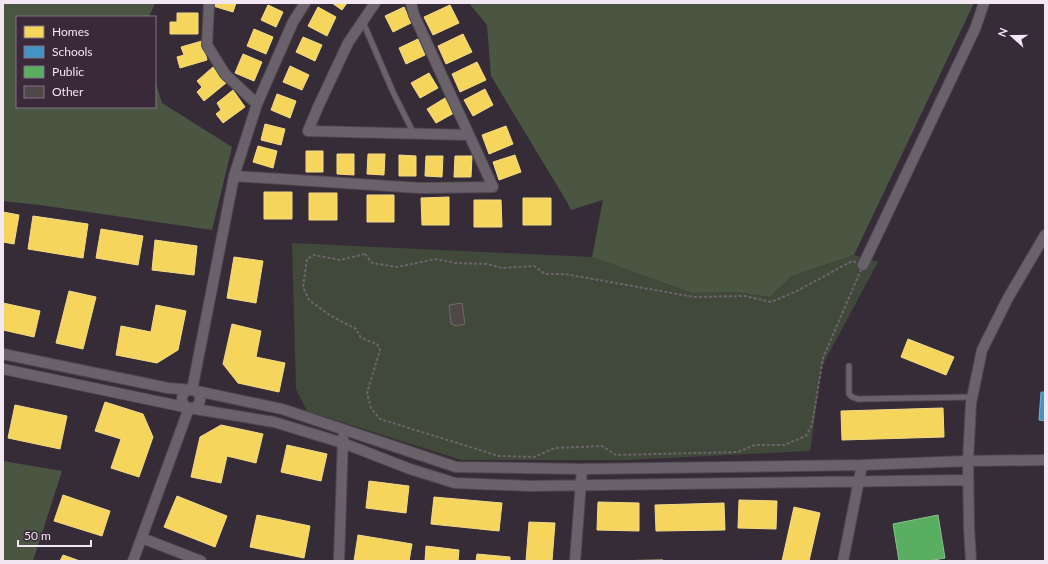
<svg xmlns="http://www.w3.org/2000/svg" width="1048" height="564" font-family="Lato,sans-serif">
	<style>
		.green { fill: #41493a }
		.forest { fill: #4a5642 }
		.homes { fill: #f6d55c; stroke: #f5da89 }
		.schools { fill: #4393c3; stroke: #78acd1 }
		.public { fill: #5aae61; stroke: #88bf8d }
		.building { fill: #4f4748; stroke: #726a6a }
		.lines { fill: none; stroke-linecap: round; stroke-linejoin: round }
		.service-casing { stroke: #514851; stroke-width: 7 }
		.minor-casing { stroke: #514851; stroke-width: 12 }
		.path { stroke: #6c646d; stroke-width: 2; stroke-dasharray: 3 2; stroke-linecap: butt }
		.service { stroke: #6a626a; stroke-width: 5 }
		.minor { stroke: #6a626a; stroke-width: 10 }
	</style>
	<rect width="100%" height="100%" fill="#362c37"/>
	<path class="green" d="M292 243 592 257 692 293 735 292 770 297 792 276 854 255 878 262 822 366 810 451 627 460H461L307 411 296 389Z"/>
	<path class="forest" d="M3 3H155L149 17H17V107H155V81L162 103 232 147 212 230 40 205 3 201Z
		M469 3H974L854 255 792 276 770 297 735 292 692 293 592 257 603 200 571 210 567 202 491 76 487 25Z
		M3 461 62 471 33 561H3Z"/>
	<path class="homes" d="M214 3H236L233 12 213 6Z
		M332 3H347L342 10Z
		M268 5 283 12 276 27 261 20Z
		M450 5 459 23 433 35 424 17Z
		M318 7 336 17 327 36 308 26Z
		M404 7 411 23 393 32 385 16Z
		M177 13H198V34H170V22H177Z
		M254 29 273 37 266 54 247 46Z
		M463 34 472 52 446 64 438 46Z
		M303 37 322 45 315 61 296 52Z
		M418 39 425 55 406 64 399 48Z
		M202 41 207 60 180 68 177 57 184 55 181 47Z
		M243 54 262 62 254 81 235 73Z
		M477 62 486 80 460 92 452 74Z
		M290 66 309 75 302 90 283 82Z
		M213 67 226 83 204 101 197 92 202 87 197 81Z
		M429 73 438 88 420 98 411 83Z
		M485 89 493 105 473 116 464 100Z
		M233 90 245 107 223 123 216 114 221 110 217 103Z
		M277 94 296 101 290 118 271 110Z
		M445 98 454 113 436 123 427 109Z
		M265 124 285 129 281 145 261 140Z
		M506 126 513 144 489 154 482 135Z
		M258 146 277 151 273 168 253 162Z
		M306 151H323V172H306Z
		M337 154H354V175L337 174Z
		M368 154H385L384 175 367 174Z
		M399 155 416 156V176H399Z
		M515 155 521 172 499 180 493 162Z
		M426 156H443L442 177 425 176Z
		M455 156H472L471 177H454Z
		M264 192H292V219H264Z
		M309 193H337V220H309Z
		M367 195H394V222H367Z
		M449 197V225H422L421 198Z
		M523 198H551V225H523Z
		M474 200H501L502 227H474Z
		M3 212 19 215 14 244 3 242Z
		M33 216 88 224 83 258 28 249Z
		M101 229 143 236 138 265 96 258Z
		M155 240 197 246 194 275 152 270Z
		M234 257 263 261 256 303 227 298Z
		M69 291 96 297 83 349 56 343Z
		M3 303 40 311 34 337 3 330Z
		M156 305 186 311 178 350 157 363 116 355 121 326 151 332Z
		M232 324 261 331 256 357 285 363 279 392 238 383 223 364Z
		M908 339 954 357 946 375 901 357Z
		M105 402 143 414 153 437 139 477 111 468 121 439 95 431Z
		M15 405 67 416 60 449 8 438Z
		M943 408 944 437 842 440 841 411Z
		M221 425 263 434 256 463 227 456 221 483 191 477 200 437Z
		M287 445 327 454 321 481 281 472Z
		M369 481 409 486 406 513 366 508Z
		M63 495 110 511 102 536 54 521Z
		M177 496 227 516 215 547 164 527Z
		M434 497 502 503 499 531 431 524Z
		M739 500 777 501 776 529 738 528Z
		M598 502 639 503V531L597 530Z
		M724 503 725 530 656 531 655 505Z
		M794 507 820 513 809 561H782Z
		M257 515 310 526 304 558 250 547Z
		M529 522 555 523 552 561H526Z
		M358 535 412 544 409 561H354Z
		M426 546 459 550 458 561H425Z
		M477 554 510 557V561H476Z
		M63 555 80 561H60Z
		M663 560V561H602Z"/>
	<path class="schools" d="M1041 392H1045V421L1039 420Z"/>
	<path class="public" d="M938 515 945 558 928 561H899L893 524Z"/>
	<path class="building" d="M462 303 465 324 457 326 451 324 449 305Z"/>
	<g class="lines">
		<defs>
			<path id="service" d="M363 22 393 92 414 134
				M849 366V394L852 397 858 399 972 397"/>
			<path id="minor" d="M209 3 207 45 225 74 257 104
				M375 3 348 43 318 107 308 131 469 135
				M234 176 420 188 493 187 414 15 411 3
				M863 265 975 29 984 3
				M3 354 168 388 192 390 282 409 456 467 582 469 862 465 968 461 1045 460
				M3 369 189 408 274 422 343 443 410 469 455 483 530 486 968 480
				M182 399a9 9 0 1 1 18 0a9 9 0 1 1-18 0Z
				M192 390 234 176 257 104 293 22 305 3
				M142 538 201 561
				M133 561 189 408
				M339 561 343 437
				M575 561 582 469
				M843 561 862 465
				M971 561 969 527 968 461 971 403 982 350 1008 298 1045 235"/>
		</defs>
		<use href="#service" class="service-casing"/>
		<use href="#minor" class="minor-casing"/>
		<path class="path" d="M365 254 372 263 397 267 436 259 455 263 487 264 502 268 534 266 545 274H565L694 297 745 296 771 302 797 291 852 261 863 265 823 358 812 425 806 436 784 445H755L738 452 616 455 602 446 555 448 534 457 499 456 380 419 371 408 367 393 380 350 377 344 361 338 356 329 331 316 309 300 303 287 307 259 314 255 340 260Z"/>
		<use href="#service" class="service"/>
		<use href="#minor" class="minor"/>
	</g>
	<rect width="1048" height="564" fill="none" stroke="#f3e7f3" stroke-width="8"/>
	<rect x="16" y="16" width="140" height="92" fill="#3a283b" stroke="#847485"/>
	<rect x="24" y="26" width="20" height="12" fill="#f6d55c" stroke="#847485"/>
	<text x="52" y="36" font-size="12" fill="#f3e7f3">Homes</text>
	<rect x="24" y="46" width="20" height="12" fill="#4393c3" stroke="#847485"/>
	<text x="52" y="56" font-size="12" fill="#f3e7f3">Schools</text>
	<rect x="24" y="66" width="20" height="12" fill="#5aae61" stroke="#847485"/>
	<text x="52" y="76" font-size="12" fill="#f3e7f3">Public</text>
	<rect x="24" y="86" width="20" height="12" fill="#4f4748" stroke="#847485"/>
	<text x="52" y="96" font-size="12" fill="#f3e7f3">Other</text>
	<g transform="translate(1012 36) rotate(291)" stroke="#3a283b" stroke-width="3" paint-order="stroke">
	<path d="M0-3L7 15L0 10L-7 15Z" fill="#f3e7f3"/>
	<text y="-6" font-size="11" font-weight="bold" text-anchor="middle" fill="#f3e7f3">N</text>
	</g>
	<path d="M18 540v6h73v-6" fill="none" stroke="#f3e7f3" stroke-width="2"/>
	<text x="24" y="540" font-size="12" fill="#f3e7f3" stroke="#3a283b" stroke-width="3" paint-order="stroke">50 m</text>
</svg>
